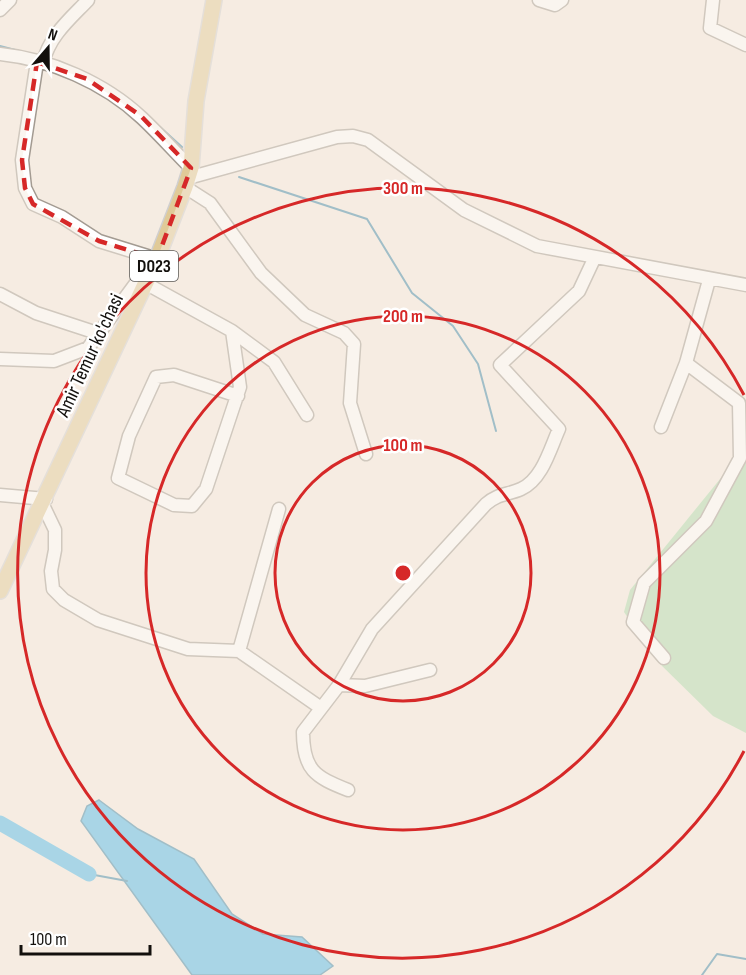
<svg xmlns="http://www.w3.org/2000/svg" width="746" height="975" font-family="'Sofia Sans Condensed',sans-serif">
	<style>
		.green { fill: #addaad }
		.water { fill: #4cb8ea; stroke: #3b86a8; stroke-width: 1.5 }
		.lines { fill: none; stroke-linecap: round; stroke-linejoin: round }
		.stream { stroke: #3b86a8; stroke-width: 2 }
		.river { stroke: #4cb8ea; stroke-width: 15 }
		.minor-casing { stroke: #a39b92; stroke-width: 15 }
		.major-casing { stroke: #d0cfcf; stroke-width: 18 }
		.minor { stroke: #fff; stroke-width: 12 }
		.major { stroke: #e0ca98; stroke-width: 15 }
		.marked { fill: none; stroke: #d62828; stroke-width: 4.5; stroke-dasharray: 12 8; stroke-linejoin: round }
		.ring { fill: none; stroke: #d62828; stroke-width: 3 }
		.labels { text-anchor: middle; stroke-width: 5; stroke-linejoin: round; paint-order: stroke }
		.shield { fill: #fff; stroke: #5a5856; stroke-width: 1.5 }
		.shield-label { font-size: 18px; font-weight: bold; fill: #13100d }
		.street-label { font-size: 20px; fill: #13100d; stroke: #fff }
		.centre { fill: #d62828; stroke: #fff; stroke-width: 3 }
		.ring-label { font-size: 18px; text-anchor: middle; font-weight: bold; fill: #d62828; stroke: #fff; stroke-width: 5; stroke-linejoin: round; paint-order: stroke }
	</style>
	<rect width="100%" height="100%" fill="#f5ece2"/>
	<path class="green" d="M746 447V733L713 716 657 661 624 612 630 590Z"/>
	<path class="water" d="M99 800 138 829 194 859 232 914 263 934 302 937 333 966 320 975H192L81 821 87 806Z"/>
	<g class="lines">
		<path class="stream" d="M0 46 23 52
			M160 127 182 147
			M239 177 367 219 412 293 453 326 478 364 496 431
			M89 874 127 881
			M702 975 717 954 746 959"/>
		<path class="river" d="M0 823 89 874"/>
		<defs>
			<path id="minor" d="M539 0 555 5 562 0
				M713 0 710 28 746 45
				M0 10 10 0
				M0 54C50 59 105 83 142 118 159 134 175 152 191 168
				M37 62 22 160 25 188 33 204 62 217 99 241 157 259
				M43 63C49 36 70 19 88 0
				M188 178 337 137 353 136 368 140 464 210 537 246 746 285
				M185 187 210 203 261 273 305 315 344 333 354 344 350 403 366 454
				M0 294 36 313 100 334
				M232 331 240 387 206 489 192 506 174 505 118 478 129 436 156 377 174 375 238 396
				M0 359 54 361 88 348 136 283H145L232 331 274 362 307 415
				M661 427 686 363 709 280
				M0 495 46 499
				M43 505 55 530V550L51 571 53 589 64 600 98 620 188 649 239 651 321 708
				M239 651 279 509
				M664 658 633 622 644 583 706 521 740 458 739 403 686 363
				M339 685 365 686 430 670
				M348 790C315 777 303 770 303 732L339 685 372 629 486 504C497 494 507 495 521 489 542 480 550 449 559 429L500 365 579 291 594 259"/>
			<path id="major" d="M0 591 157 259 185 187 191 168 196 101 214 0"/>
		</defs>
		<use href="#minor" class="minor-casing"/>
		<use href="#major" class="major-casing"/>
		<use href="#minor" class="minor"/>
		<use href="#major" class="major"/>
	</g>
	<path d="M0 0H746V975H0ZM37 62 87 79 141 116 191 168 157 259 99 241 33 204 25 188 22 160Z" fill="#f5ece2" fill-opacity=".55" fill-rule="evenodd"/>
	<path class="marked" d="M37 62 87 79 141 116 191 168 157 259 99 241 33 204 25 188 22 160Z"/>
	<g class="ring">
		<circle cx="403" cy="573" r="128"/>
		<circle cx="403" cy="573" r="257"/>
		<path d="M744 751A385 385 0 1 1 744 395"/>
	</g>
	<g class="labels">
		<rect class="shield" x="130" y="251" width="48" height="30" rx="4.5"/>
		<g class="shield-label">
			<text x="154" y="272">D023</text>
		</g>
		<g class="street-label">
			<text transform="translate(89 355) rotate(-65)" y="7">Amir Temur ko'chasi</text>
		</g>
	</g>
	<circle cx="403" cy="573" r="9" class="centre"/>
	<g class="ring-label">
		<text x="403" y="194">300 m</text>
		<text x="403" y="322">200 m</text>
		<text x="403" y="451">100 m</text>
	</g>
	<g transform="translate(48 48) rotate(20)" stroke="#ffffff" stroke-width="4.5" paint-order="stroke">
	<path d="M0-4.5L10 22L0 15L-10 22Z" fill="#13100d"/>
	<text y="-9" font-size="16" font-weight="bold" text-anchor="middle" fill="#13100d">N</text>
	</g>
	<path d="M21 945v9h129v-9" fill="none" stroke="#13100d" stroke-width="3"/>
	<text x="30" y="945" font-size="18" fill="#13100d" stroke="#ffffff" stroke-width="4.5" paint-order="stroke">100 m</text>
</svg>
